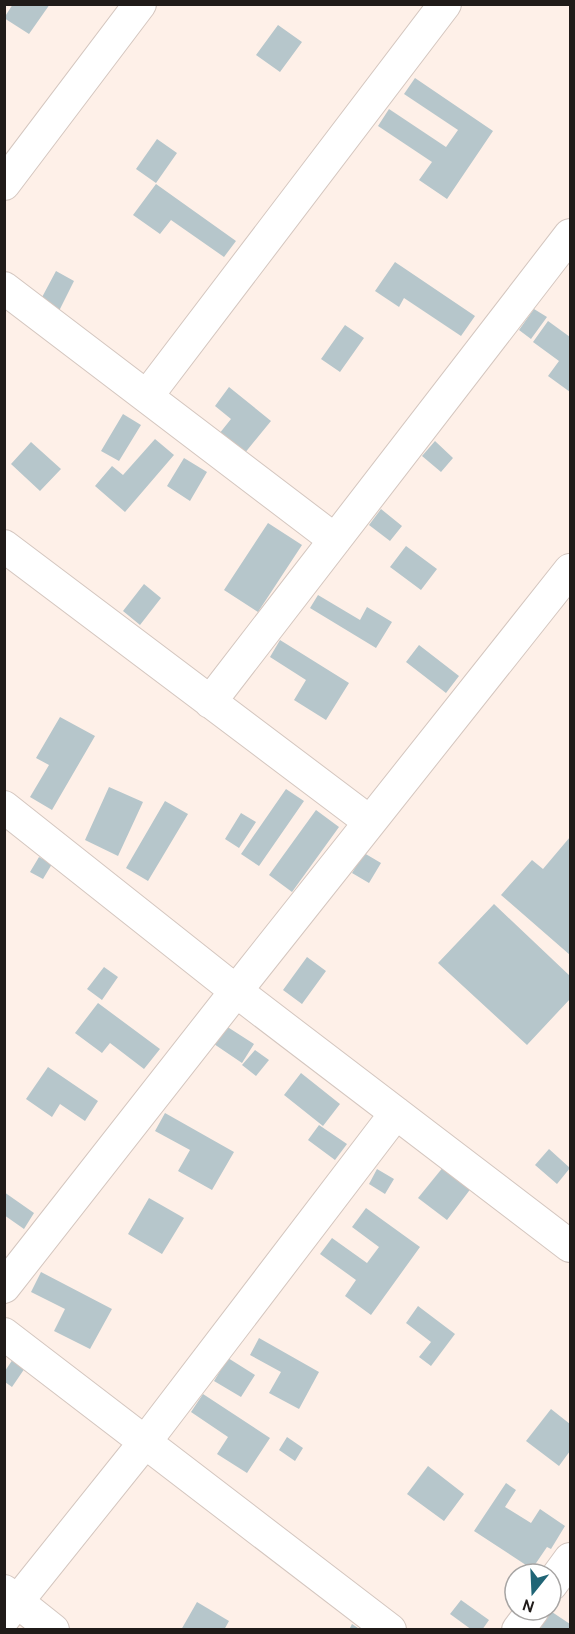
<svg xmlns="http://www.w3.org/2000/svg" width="575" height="1634" font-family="Cabin,sans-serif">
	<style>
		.building { fill: #b6c6cb }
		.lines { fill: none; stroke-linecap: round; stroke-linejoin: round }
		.minor-casing { stroke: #d4c6bf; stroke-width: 34 }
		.minor { stroke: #fff; stroke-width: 32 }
	</style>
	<rect width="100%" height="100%" fill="#fef0e8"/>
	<path class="building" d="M13 4H50L29 34 4 18Z
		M278 25 302 42 280 72 256 55Z
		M415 78 493 131 447 199 419 180 432 162 378 126 389 109 446 147 458 130 404 94Z
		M157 139 177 153 156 183 136 169Z
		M156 184 236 241 224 257 171 220 160 234 133 215Z
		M395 262 475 316 461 336 404 298 399 307 375 291Z
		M56 271 74 281 59 311 40 301Z
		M534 309 547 317 531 339 519 330Z
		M548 321 570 337V392L548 376 559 361 533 342Z
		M345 325 364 338 340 372 321 359Z
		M229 387 271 421 244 454 219 434 231 419 215 406Z
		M123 414 141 425 119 461 101 451Z
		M155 439 174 455 125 512 95 486 112 466 123 475Z
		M435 441 453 458 441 472 422 456Z
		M31 442 61 469 40 491 11 464Z
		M184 458 207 472 190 501 167 486Z
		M381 509 402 526 390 541 369 525Z
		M268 523 302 545 258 612 224 590Z
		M406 546 437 569 421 590 390 567Z
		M144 584 161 598 140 625 123 611Z
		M318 595 360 620 367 607 392 622 376 648 310 608Z
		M280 640 349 683 326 720 294 700 306 680 270 657Z
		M419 645 459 676 446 693 406 662Z
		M60 717 95 736 52 810 30 797 49 765 36 758Z
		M109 787 143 802 118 856 85 840Z
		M286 789 304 801 259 866 241 854Z
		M165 801 188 814 148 881 126 868Z
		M316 810 339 827 292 892 269 875Z
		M241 813 256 822 239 848 225 839Z
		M570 837V955L501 895 532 860 543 869Z
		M364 853 381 863 369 883 352 873Z
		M39 857 52 864 43 879 30 872Z
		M494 904 570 976V999L527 1045 438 963Z
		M307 957 326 971 302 1004 283 990Z
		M104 967 118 977 102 1000 87 989Z
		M98 1003 160 1049 144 1069 110 1043 102 1053 75 1033Z
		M226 1026 254 1044 242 1063 214 1044Z
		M255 1050 269 1060 256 1076 242 1065Z
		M48 1067 98 1101 85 1121 60 1104 52 1117 26 1099Z
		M301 1073 340 1104 323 1126 284 1095Z
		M165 1113 234 1152 212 1190 178 1171 190 1150 155 1131Z
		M319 1125 347 1144 335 1160 308 1140Z
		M549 1149 570 1168 557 1184 535 1165Z
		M444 1166 472 1187 447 1220 418 1198Z
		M377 1169 394 1179 385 1194 369 1184Z
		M4 1192 34 1213 24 1229 4 1215Z
		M149 1198 184 1218 162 1254 128 1234Z
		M366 1208 420 1247 371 1315 345 1296 356 1280 320 1254 332 1238 367 1263 379 1247 352 1227Z
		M41 1272 112 1309 90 1349 54 1331 65 1309 31 1292Z
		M418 1306 455 1334 431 1366 419 1357 431 1342 406 1323Z
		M259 1338 319 1372 299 1409 269 1393 281 1372 250 1355Z
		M228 1358 255 1375 241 1397 214 1381Z
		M13 1359 25 1368 12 1387 5 1382V1371Z
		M203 1394 270 1438 247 1473 217 1454 228 1437 191 1412Z
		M551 1409 570 1424V1451L559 1466 526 1441Z
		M287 1437 303 1448 295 1461 279 1450Z
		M428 1466 464 1494 444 1521 407 1494Z
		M506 1483 516 1490 505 1507 531 1523 540 1509 565 1526 551 1549 547 1547 532 1569 474 1531Z
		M461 1600 489 1620 482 1630H472L450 1614Z
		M197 1602 229 1621 224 1630H181Z
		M549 1610 570 1624V1630H544L539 1626Z
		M352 1624 361 1630H349Z"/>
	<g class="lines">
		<defs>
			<path id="minor" d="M4 184 140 4
				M4 288 335 540
				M147 396 445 4
				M4 546 370 822
				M210 702 570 235
				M4 807 236 991 570 1246
				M4 1287 236 991 570 570
				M4 1334 390 1630
				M551 1585 570 1559
				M4 1591 53 1630
				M4 1618 145 1442 396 1113
				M518 1630 533 1610"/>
		</defs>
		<use href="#minor" class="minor-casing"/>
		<use href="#minor" class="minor"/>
	</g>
	<rect width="575" height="1634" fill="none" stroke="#201b19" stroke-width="12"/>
	<g transform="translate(533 1592) rotate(198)"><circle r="28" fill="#ffffff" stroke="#a6a4a3" stroke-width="1.5"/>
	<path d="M0-4.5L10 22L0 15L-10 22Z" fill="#206576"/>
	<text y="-9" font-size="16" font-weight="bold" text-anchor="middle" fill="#201b19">N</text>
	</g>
</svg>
